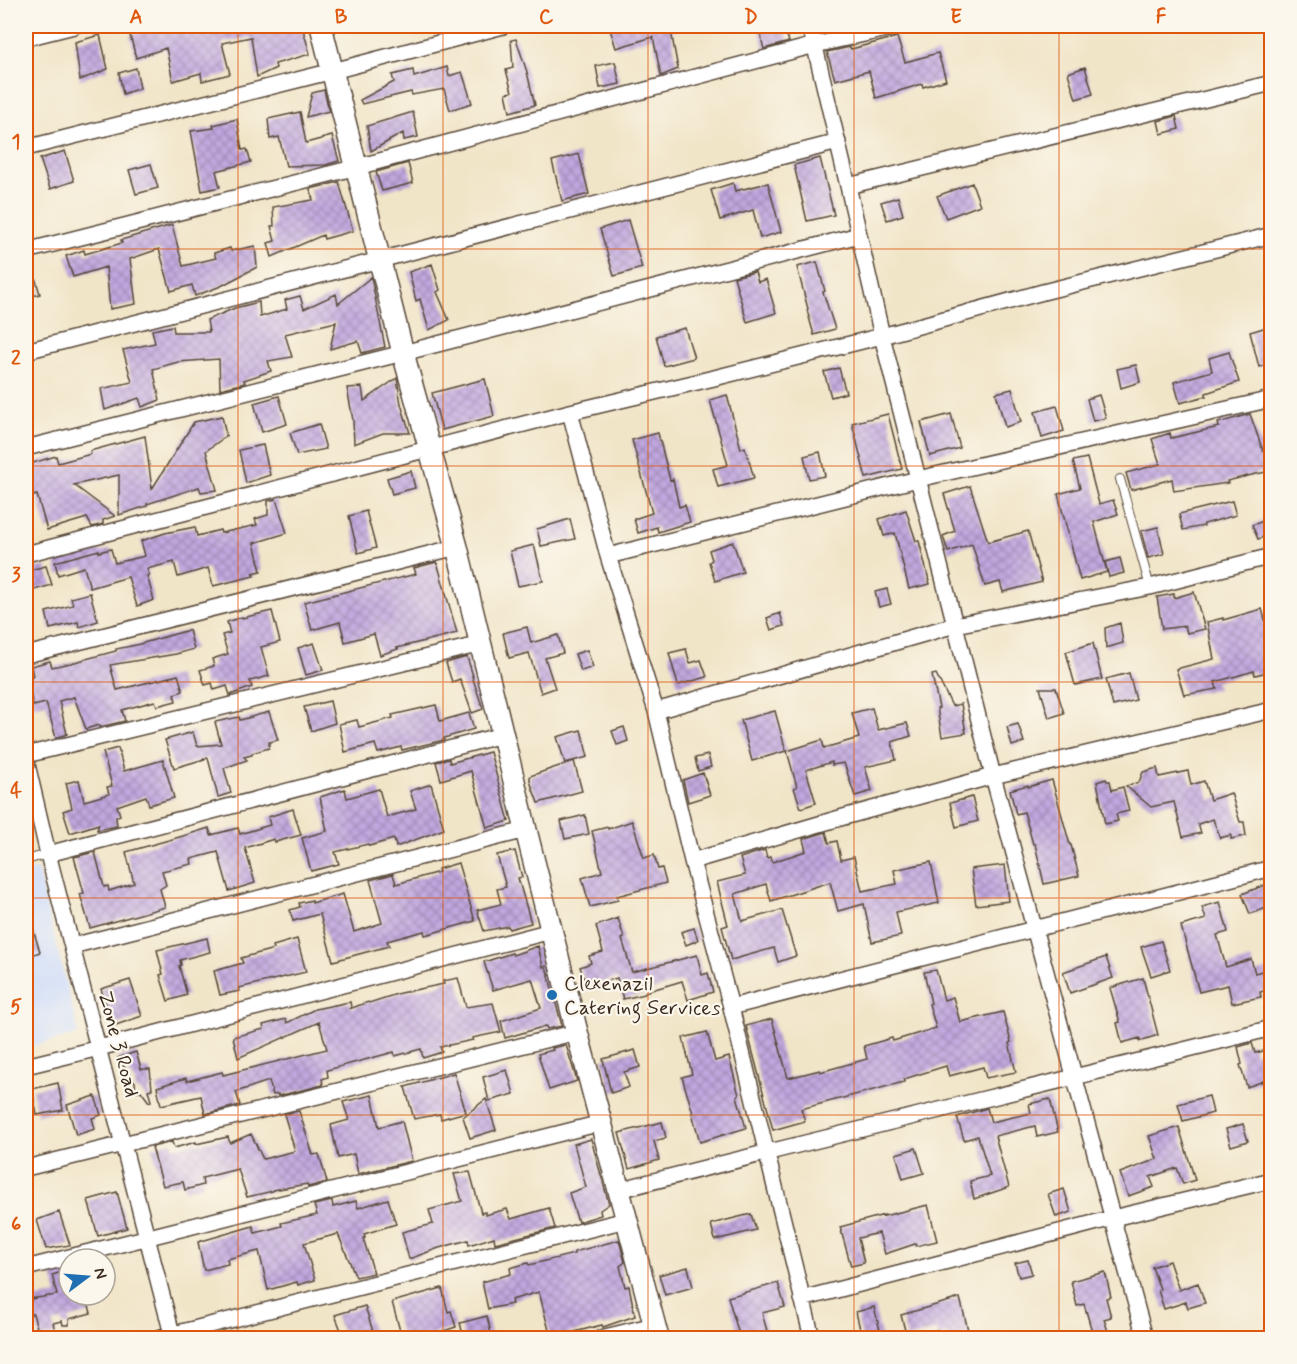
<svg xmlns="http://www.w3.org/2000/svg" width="1297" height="1364" font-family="Mynerve,sans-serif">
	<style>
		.built { fill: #cddbfa }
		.building { fill: url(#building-cross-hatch) }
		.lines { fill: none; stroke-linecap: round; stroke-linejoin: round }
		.lane-casing { stroke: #564638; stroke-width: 10 }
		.street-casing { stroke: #564638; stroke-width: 18 }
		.secondary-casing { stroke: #564638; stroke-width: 24 }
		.lane { stroke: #fff; stroke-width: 8 }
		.street { stroke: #fff; stroke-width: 15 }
		.secondary { stroke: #fff; stroke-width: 21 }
		.grid { fill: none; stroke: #df570d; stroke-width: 1.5; stroke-opacity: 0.55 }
		.poi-dot { fill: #1f6fb2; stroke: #fbf7ec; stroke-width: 2 }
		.labels { text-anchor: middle; stroke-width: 4.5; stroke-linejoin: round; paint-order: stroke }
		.poi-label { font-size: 21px; fill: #3b2a1e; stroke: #fbf7ec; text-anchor: start }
		.street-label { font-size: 21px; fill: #3b2a1e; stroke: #fbf7ec }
		.neatline { fill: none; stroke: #df570d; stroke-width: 2 }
		.grid-label { font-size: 20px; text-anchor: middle; font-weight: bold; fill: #df570d }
	</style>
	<defs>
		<pattern id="building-cross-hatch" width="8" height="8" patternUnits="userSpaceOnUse" patternTransform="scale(1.5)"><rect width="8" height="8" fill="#c1a7df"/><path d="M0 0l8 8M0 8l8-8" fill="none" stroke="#9e88b4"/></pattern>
	</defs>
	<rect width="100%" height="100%" fill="#fbf7ec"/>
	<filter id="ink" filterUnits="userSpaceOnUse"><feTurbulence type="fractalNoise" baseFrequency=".0167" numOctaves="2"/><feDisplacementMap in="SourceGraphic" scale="12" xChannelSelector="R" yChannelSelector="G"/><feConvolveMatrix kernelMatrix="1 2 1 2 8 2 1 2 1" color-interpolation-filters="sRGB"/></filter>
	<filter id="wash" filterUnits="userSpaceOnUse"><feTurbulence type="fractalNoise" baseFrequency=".008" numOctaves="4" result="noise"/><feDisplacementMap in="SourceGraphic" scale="24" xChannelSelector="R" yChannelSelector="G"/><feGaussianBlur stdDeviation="1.35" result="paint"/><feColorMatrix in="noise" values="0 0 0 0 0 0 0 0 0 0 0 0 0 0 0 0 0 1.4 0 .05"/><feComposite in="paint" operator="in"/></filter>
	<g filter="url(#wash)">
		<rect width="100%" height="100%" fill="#f1e5c8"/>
		<path class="built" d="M37 869 79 1034 26 1048V872Z"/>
		<g id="blocks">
			<path class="building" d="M168 26H302L310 54 275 64 276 68 257 77 251 37 222 43 230 74 202 81 201 73 173 81 166 48 136 58 130 35Z
				M609 26H679V29L671 31 678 69 661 76 653 37 616 48Z
				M758 26H784L789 42 764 49Z
				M100 35 108 69 80 80 75 42Z
				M897 37 905 62 938 53 946 80 923 87 922 84 876 98 869 71 835 80 827 52 850 47 851 49Z
				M516 39 527 72 535 105 510 112 506 93 512 92 506 70 513 68 511 40Z
				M615 62 620 84 600 88 596 66Z
				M447 67 449 76 462 72 472 103 450 110 444 89 412 95 411 92 362 104 360 100 394 82 392 75 413 70 414 77Z
				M1085 67 1093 94 1076 99 1068 73Z
				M136 68 140 88 123 94 119 73Z
				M324 90 329 111 306 117 312 93Z
				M300 112 306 143 332 136 339 161 325 165 286 166 279 137 270 139 268 119Z
				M413 112 418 137 404 140 403 133 371 151 367 126Z
				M1176 116 1179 129 1161 134 1158 121Z
				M237 119 242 150 247 149 251 162 216 171 220 187 202 191 191 131 214 128 213 125Z
				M65 151 74 181 50 189 40 159Z
				M579 154 589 194 562 201 552 161Z
				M820 158 834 215 807 221 794 165Z
				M408 163 413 183 382 191 376 172Z
				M151 164 158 188 136 194 129 170Z
				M339 182 353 231 324 239 323 235 272 257 268 243 275 241 271 226H274L273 207 313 200 310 189Z
				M733 183 735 191 768 183 781 232 760 238 753 210 720 220 711 190Z
				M972 183 980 205 946 218 937 196Z
				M898 197 903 215 887 220 881 202Z
				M628 220 642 268 614 276 600 229Z
				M172 225 183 266 216 258 214 253 230 248 231 251 255 246 257 267 221 286 195 296 192 285 171 291 159 249 130 259 136 304 110 309 106 267 73 277 66 256 84 250 85 254 122 243 121 240Z
				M26 260H30L40 294 26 298Z
				M817 262 825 291 823 292 835 329 814 335 807 310 808 309 797 267Z
				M432 264 440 290 437 292 449 320 429 330 420 299 416 301 409 272Z
				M755 272 758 282 766 279 776 313 747 322 734 277Z
				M371 277 385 347 362 353 358 341 330 349 336 322 285 334 292 357 268 361 271 371 244 380 245 383 220 389 219 359 178 362 153 369 160 400 142 407 139 398 105 410 101 389 132 382 123 350 155 343 152 330 173 326 174 332H209L207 320 235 308 259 302 260 317 287 309 285 300 300 296 304 309 336 294 338 304Z
				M1267 327 1272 344V364L1259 367 1250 332Z
				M685 328 694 358 664 366 656 336Z
				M1229 352 1239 382 1206 393V396L1180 403 1174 382 1212 371 1209 358Z
				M1136 365 1140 382 1121 388 1117 369Z
				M839 368 846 393 831 397 824 372Z
				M397 378 401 404 410 433H383L354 444 353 420 347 388 362 387 364 401Z
				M485 379 494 416 442 430 432 393Z
				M1012 389 1021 422 1005 427 996 393Z
				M727 395 741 449 745 447 754 478 718 487 713 469 728 465 710 400Z
				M1099 395 1106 418 1093 421 1087 399Z
				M279 396 287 424 262 432 254 403Z
				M1057 406 1064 431 1042 438 1035 412Z
				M888 414 902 469 866 478 852 423Z
				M951 414 960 448 930 456 921 422Z
				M1250 414 1263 451 1268 449 1272 464V471L1256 474 1227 481 1228 483 1174 491 1172 479 1131 490 1126 473 1160 464 1152 439 1170 433 1171 438 1219 427 1218 423Z
				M222 416 226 436 206 451 217 490 201 492 199 487 147 504V506L119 515V475L74 485 115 516 103 520V524L92 527 87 518 47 530 37 495 26 498V465L56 456 58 463 91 454 90 451 145 436 152 489 194 422Z
				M319 424 326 449 297 455 290 433Z
				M658 433 670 480 673 479 679 507 685 505 690 522 658 532 657 527 638 533 634 519 652 513 632 440Z
				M263 445 270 475 246 483 239 450Z
				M820 452 825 476 809 479 804 456Z
				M1087 458 1099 504 1113 500 1118 514 1094 522 1107 572 1080 580 1058 494 1080 488 1073 461Z
				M411 471 415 488 392 494 387 478Z
				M970 486 988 542 1028 531 1042 582 1003 592 1000 582 985 586 972 544 948 552 943 536 955 531 944 494Z
				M276 499 287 533 254 543 261 571 253 573 254 576 213 586 208 568 178 577 174 562 147 569 149 575 147 576 154 600 137 606 128 577 90 588 84 567 58 575 55 562 99 550V552L111 549 115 563 145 556 141 541 165 533 195 527 197 536 220 530 221 533 257 525 255 519 268 515V501Z
				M1232 501 1236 515 1204 524V526L1183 530 1179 514Z
				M906 510 916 541H919L930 584 909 589 895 533 884 536 879 519Z
				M366 511 376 548 358 553 349 516Z
				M1272 518V534L1258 539 1252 525Z
				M570 519 575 539 541 546 537 529Z
				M1158 527 1164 554 1148 558 1141 531Z
				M733 542 743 572 715 581 709 562 712 560 709 550Z
				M534 545 543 581 518 586 510 551Z
				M1120 558 1124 573 1109 577 1105 562Z
				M437 562 457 633 397 648 398 649 380 655 374 634 345 642 340 622 312 630 304 602 416 574 414 568Z
				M46 566 52 585 30 591 26 571Z
				M887 589 891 604 879 607 875 592Z
				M1194 592 1205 629 1187 633 1185 626 1162 629 1157 597 1174 594V598Z
				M90 593 98 621 79 627 78 622 50 629 46 612 73 605 71 598Z
				M1262 609 1272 644V671L1255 675 1254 671 1215 682 1217 689 1184 695 1176 669 1214 659 1207 622 1223 618V620Z
				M272 611 280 642 261 647 269 676 250 681 252 687 230 695 227 686 214 690 212 683 205 685 200 670 214 666 212 659 228 654 222 635 230 633 227 622 242 617V618Z
				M780 613 784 626 771 630 767 618Z
				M1120 623 1123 643 1106 648 1105 628Z
				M527 627 531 643 558 635 563 653 545 658 555 688 541 693 529 653 509 658 503 633Z
				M189 630 194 649 176 654 110 665 117 690 178 675 183 691 174 694 176 701 157 706 155 701 122 710 125 721 100 727 99 725 86 729 74 697 59 701 67 734 56 738 46 703 33 706 27 678 33 676 31 666 50 661 52 667 71 663 116 651V649L136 645Z
				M314 643 323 670 306 675 298 648Z
				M1093 643 1102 679 1075 685 1066 652Z
				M686 649 690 663 701 660 707 677 678 685 669 653Z
				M587 650 593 667 581 671 575 654Z
				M467 657 473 676H472L483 709 472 713 460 679 452 682 446 663Z
				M1129 673 1136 700 1113 706 1106 679Z
				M936 674 952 706 961 704 966 733 942 737 937 708H939L932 675Z
				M1040 688H1056L1064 713 1049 718Z
				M330 701 335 723 311 731 304 707Z
				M436 705 440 721 469 713 474 729 444 738V740L402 750 401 747 378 753 375 744 345 752 339 724 357 720 359 727 393 718 392 715Z
				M872 708 878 730 907 723 911 736 892 742 896 760 865 767 872 791 855 796 844 763 832 765V762L806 770 816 803 801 808 794 788 797 787 787 751 822 740 824 748 859 738 852 713Z
				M775 711 786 751 752 761 741 720Z
				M269 712 278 740 269 742V748L252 753V755L244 757 247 760 224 768 231 793 218 797 208 758 174 768 165 740 193 732 197 746 221 744 215 722 239 717 240 720Z
				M1018 724 1024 742 1012 746 1007 727Z
				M624 727 628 741 617 745 612 731Z
				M581 730 588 757 565 763 557 737Z
				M118 748 124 771 163 760 174 798 149 805 146 796 117 806 120 815 116 817 117 826 97 830 99 824 70 833 63 811 72 808 66 783 79 780 84 801 109 794 107 787 112 786 103 752Z
				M490 752 509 821 487 828 471 771 441 780 436 762 449 759 450 763Z
				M708 755 711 767 698 771 695 758Z
				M574 761 582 791 538 803 530 781V776Z
				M1157 768 1159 777 1188 771 1191 785 1204 781 1210 800 1231 793 1240 822H1244L1246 836 1231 839V835L1220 838 1213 819 1198 824 1201 833 1183 837 1174 802 1151 807 1126 786 1139 782 1143 772Z
				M703 773 710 795 688 802 683 780Z
				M1106 779 1107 781H1110L1112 790 1123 787 1129 811 1116 814 1118 821 1105 824 1097 782Z
				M1052 780 1070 845H1071L1079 876 1044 884 1035 844H1033L1024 812 1016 814 1010 790 1028 785V787Z
				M431 784 444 829 396 847 394 839 369 846 368 844 335 852 339 864 311 871 302 838 327 831 320 797 345 789 347 798 379 789 387 817 416 809 410 791Z
				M972 797 978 821 956 827 950 803Z
				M293 809 301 835 275 842 274 839 245 848 255 883 229 891 218 852 191 859 192 864 162 871 166 885 160 889 165 907 90 928 80 894 84 893 74 857 95 852 104 887 108 886 109 891 134 883 126 852 183 836 209 828 211 835 238 828 240 834 270 825 268 817Z
				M585 815 589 834 565 839 561 821Z
				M632 821 644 858 654 855 658 869 662 868 666 883 617 896 618 900 590 907 582 878 602 872 592 831 608 827V829Z
				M826 832 829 843 837 841 841 860 854 857 862 891 897 884 894 870 931 862 939 903 896 912 901 936 872 942 864 904 838 911 830 882 771 901 766 884 735 894 742 921 782 910 796 956 778 962 774 948 731 960 722 927 728 925 717 882 745 875 740 858 765 850 767 858 770 857 772 862 806 851 803 839Z
				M515 851 522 877 518 878 531 923 509 929 508 926 484 931 477 910 501 904 497 889 506 887 497 855Z
				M458 863 475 921 425 935 424 931 387 941 389 946 333 961 320 914 293 921 290 910 300 907 299 903 312 900V903L343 894 354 932 382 923 370 880 393 874 396 884 439 872 438 869Z
				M1005 865 1009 901 976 905 971 869Z
				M1265 885 1272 901V906L1250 914 1242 894Z
				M1220 902 1228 932 1217 935 1226 967 1251 959 1255 973 1272 968V989L1260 992 1261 997 1232 1003 1228 985 1199 992 1181 926 1206 919 1202 907Z
				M26 916H29L40 952 26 957Z
				M618 918 624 938 622 939 632 972 697 955 702 975 708 973 713 992 688 1000 682 981 645 992V994L623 999 617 978 587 987 580 967 591 963 589 956 603 952 596 926Z
				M694 928 698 940 686 945 681 932Z
				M207 938 210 952 180 960 181 965 179 966 187 995 168 1001 160 975 163 974 157 950Z
				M297 939 306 972 239 988 240 991 220 995 214 971 243 963 241 958 274 949 273 946Z
				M1161 941 1170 970 1151 976 1141 947Z
				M538 946 543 967 546 966 562 1026 547 1029 546 1026 505 1038 501 1021 541 1008 532 979 493 990 484 962 512 953 513 955Z
				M1106 957 1113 978 1070 993 1063 972Z
				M936 970 944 1000 953 997 960 1022 1003 1012 1011 1042 1009 1043 1016 1072 986 1078 983 1067 949 1076 946 1066 904 1079V1082L801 1109 805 1121 773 1130 746 1026 772 1019 788 1078 820 1070V1072L867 1059 864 1046 892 1038 893 1041 936 1028 929 1004 931 1003 924 972Z
				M458 978 466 1007 493 1003 501 1032 472 1038 473 1040 440 1047 442 1052 423 1058 421 1049 395 1056 394 1052 327 1070 328 1077 322 1079 323 1085 278 1096V1094L273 1095 269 1081 236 1092 240 1105 205 1114 201 1096 161 1105 157 1087 186 1078 187 1081 222 1072 223 1075 327 1049 319 1022 238 1058 233 1037 264 1029 263 1025 286 1019 287 1023 315 1009 350 1002 351 1007 349 1009 368 1002 369 1003 400 993 444 984 443 981Z
				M1143 978 1158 1035 1140 1041V1038L1122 1043 1117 1023 1120 1022 1110 988Z
				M130 980 142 1016 113 1026 101 989Z
				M707 1032 715 1061 729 1057 739 1095 737 1096 746 1128 700 1142 692 1113H693L682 1077 692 1074 683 1038Z
				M1252 1043 1255 1053 1272 1049V1078L1247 1087 1240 1065 1242 1064 1238 1047Z
				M566 1045 577 1081 549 1090 538 1054 553 1050 552 1048Z
				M635 1050 640 1067 624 1072 629 1087 611 1093 603 1059Z
				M136 1052 141 1069H150L152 1089 148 1090 151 1101 149 1102 141 1091H136L135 1082 118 1058Z
				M507 1070 514 1094 489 1101 483 1077Z
				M454 1073 466 1112 441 1119 440 1114 414 1119 405 1087Z
				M58 1083 63 1110 37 1115 32 1089Z
				M372 1095 379 1127 402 1121 412 1161 358 1174 354 1154 338 1158 331 1125 349 1120 343 1102Z
				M95 1096 101 1115 92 1118 95 1129 76 1135 67 1105Z
				M1209 1096 1213 1113 1183 1121 1178 1104Z
				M486 1099 496 1130 470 1138 463 1117Z
				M1050 1099 1058 1132 1037 1137 1035 1126 995 1136 1009 1187 974 1199 970 1181 990 1176 978 1136 964 1140 957 1117 987 1108 991 1122 1031 1113 1029 1104Z
				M299 1111 313 1155 319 1154 327 1182 308 1187 307 1184 273 1190V1191L247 1197 238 1169 202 1178 203 1185 185 1190 183 1182 163 1186 152 1147 172 1142 174 1148 196 1142V1144L228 1137 230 1143 251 1134 263 1159 295 1151 284 1114Z
				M662 1122 666 1138 654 1141 659 1160 629 1169 619 1133Z
				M1243 1124 1248 1141 1231 1146 1226 1129Z
				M1179 1127 1195 1180 1183 1184 1177 1168 1150 1177 1154 1187 1128 1196 1120 1173 1157 1159 1149 1136Z
				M591 1139 609 1204 600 1210 601 1215 578 1222 569 1193 586 1187 574 1144Z
				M916 1148 924 1173 903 1179 896 1154Z
				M470 1172 481 1213 485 1212V1215L507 1209 511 1219 549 1208 555 1228 495 1243 494 1237 469 1245 468 1240 439 1248 409 1259 402 1232 433 1224 429 1210 462 1201 454 1174Z
				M1064 1189 1071 1212 1056 1217 1048 1194Z
				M117 1192 127 1228 98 1236 88 1200Z
				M388 1199 396 1224 364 1234 365 1238H363L374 1273 356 1277 338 1234 304 1243 315 1280 298 1285 297 1282 268 1290 259 1251 227 1259 228 1264 204 1270 198 1242 253 1226 255 1233 282 1226 281 1223 317 1215 314 1205 332 1201 333 1207 356 1201 358 1208Z
				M928 1205 937 1241 916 1246 915 1244 885 1254 879 1233 858 1238 864 1263 851 1266 840 1227 884 1215V1216Z
				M59 1212 70 1245 46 1249 37 1220Z
				M751 1214 756 1230 715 1240 711 1224Z
				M619 1240 625 1262 620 1266 625 1287 629 1286 635 1316 603 1327 602 1325 551 1338 539 1292 511 1300 512 1304 488 1309 482 1282 511 1274 510 1268 528 1263 529 1265 574 1254V1252Z
				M1028 1260 1032 1274 1019 1277 1015 1263Z
				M1169 1261 1179 1290 1198 1283 1205 1303 1188 1308 1186 1302 1164 1309 1158 1290 1160 1289 1152 1267Z
				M688 1267 693 1287 665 1295 659 1275Z
				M69 1270V1295H86L91 1313 69 1319V1325H63L62 1321 53 1323 56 1334 40 1338 33 1314H30V1299L57 1295 52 1275Z
				M1105 1272 1111 1297 1106 1298 1111 1317 1104 1319 1110 1338H1094L1084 1304 1077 1306 1071 1281Z
				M778 1283 785 1307 762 1313 769 1338H740L728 1297Z
				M442 1288 448 1312 451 1311 456 1327 428 1336 429 1338H402L392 1302Z
				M960 1298 969 1334 949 1338 948 1334 939 1337 937 1330 907 1338 901 1315Z
				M365 1306 375 1338H344L335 1315Z
				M874 1307 882 1338H862L856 1312Z
				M487 1316 492 1338H464L460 1323Z"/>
		</g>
	</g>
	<g filter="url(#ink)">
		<use href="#blocks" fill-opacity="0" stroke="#564638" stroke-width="1.5"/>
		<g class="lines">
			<defs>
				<path id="lane" d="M1120 479 1150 587
					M26 860 48 854"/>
				<path id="street" d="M810 26 848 186 882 336 955 625 993 776 1145 1338
					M26 38 74 26
					M26 148 333 71 503 26
					M848 186 1272 83
					M26 251 357 167 815 45 900 26
					M26 351 838 142
					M570 412 608 556 656 711 692 861 731 1007 812 1338
					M26 448 403 353 859 235
					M26 554 570 412 714 378 882 336 1043 292 1272 235
					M608 556 918 479 1272 399
					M26 655 457 547
					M656 711 955 625 1150 587 1272 556
					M26 755 481 644
					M26 760 48 854 173 1338
					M48 854 502 735
					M692 861 840 818 993 776 1272 710
					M72 946 526 830
					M731 1007 1272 868
					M26 1066 99 1048 551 931
					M26 1168 577 1032
					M619 1190C836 1134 1054 1083 1272 1028
					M26 1268 601 1123
					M802 1299 1113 1218 1272 1180
					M158 1338 626 1220
					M601 1338 654 1325"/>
				<path id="secondary" d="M321 26 403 353 457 547 526 830 577 1032 658 1338"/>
			</defs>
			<use href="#lane" class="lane-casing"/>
			<use href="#street" class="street-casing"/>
			<use href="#secondary" class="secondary-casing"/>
			<use href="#lane" class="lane"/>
			<use href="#street" class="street"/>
			<use href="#secondary" class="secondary"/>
		</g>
	</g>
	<path class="grid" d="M238 26V1338M443 26V1338M648 26V1338M854 26V1338M1059 26V1338M26 249H1272M26 466H1272M26 682H1272M26 898H1272M26 1115H1272"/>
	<circle class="poi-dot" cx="552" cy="995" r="6"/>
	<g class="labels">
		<g class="poi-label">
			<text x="564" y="990">Clexenazil<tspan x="564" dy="24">Catering Services</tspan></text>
		</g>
		<g class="street-label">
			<text transform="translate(119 1044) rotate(75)" y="7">Zone 3 Road</text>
		</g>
	</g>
	<rect width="1297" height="1364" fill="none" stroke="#fbf7ec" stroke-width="66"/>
	<g transform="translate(87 1277) rotate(74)"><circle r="28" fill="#fbf7ec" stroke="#aea59a" stroke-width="1.5"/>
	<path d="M0-4.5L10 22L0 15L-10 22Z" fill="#1f6fb2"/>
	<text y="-9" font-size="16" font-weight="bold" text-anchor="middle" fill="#3b2a1e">N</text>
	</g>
	<rect x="33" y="33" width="1231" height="1298" class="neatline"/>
	<g class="grid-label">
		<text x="136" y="23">A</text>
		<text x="341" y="23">B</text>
		<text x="546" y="23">C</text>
		<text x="751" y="23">D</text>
		<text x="956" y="23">E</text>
		<text x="1161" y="23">F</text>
		<text x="16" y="148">1</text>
		<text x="16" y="364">2</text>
		<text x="16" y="581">3</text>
		<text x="16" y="797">4</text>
		<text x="16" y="1013">5</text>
		<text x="16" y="1230">6</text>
	</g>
</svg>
